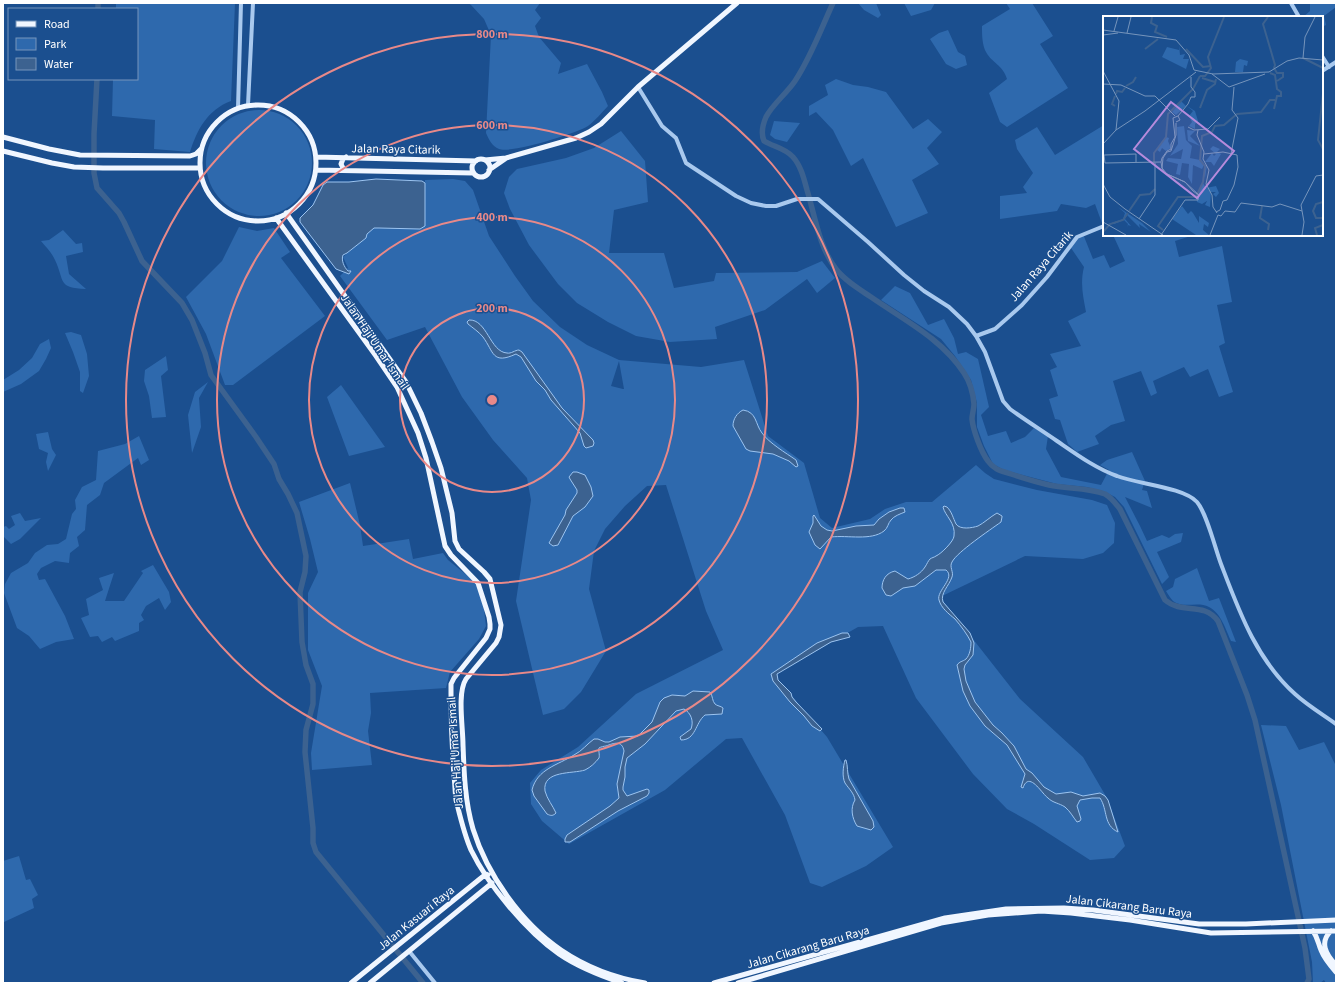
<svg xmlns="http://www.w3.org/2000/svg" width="1339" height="986" font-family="'Source Sans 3',sans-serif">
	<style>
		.green { fill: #2e69ad; fill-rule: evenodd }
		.water { fill: #3c6290; stroke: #9cc4f0 }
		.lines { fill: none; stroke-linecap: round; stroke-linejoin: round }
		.river { stroke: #3c6290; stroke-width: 5.5 }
		.minor { stroke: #a9c9ee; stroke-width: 4 }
		.major { stroke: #f0f6ff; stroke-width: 5 }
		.ring { fill: none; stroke: #e88989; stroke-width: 2 }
		.labels { text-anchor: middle; stroke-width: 3; stroke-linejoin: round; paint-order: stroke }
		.street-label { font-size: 12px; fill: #fff; stroke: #1b4f8f }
		.inset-river { fill: none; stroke: #3c6290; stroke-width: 2 }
		.inset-road { fill: none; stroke: #7695bc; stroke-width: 1 }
		.view { fill: #b68bdc; fill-opacity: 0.15; stroke: #b68bdc; stroke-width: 2 }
		.inset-edge { fill: none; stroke: #fff; stroke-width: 2 }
		.centre { fill: #e88989; stroke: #1b4f8f; stroke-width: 2 }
		.ring-label { font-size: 12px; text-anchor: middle; font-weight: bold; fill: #e88989; stroke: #1b4f8f; stroke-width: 3; stroke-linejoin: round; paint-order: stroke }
	</style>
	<rect width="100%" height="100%" fill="#1b4f8f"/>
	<path class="green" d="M116 3H235L231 101C207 110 197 130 190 152L154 149 155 120 112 116 113 79H137V9H116Z
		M468 3H540L535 10 541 18 535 26 539 37 561 63 558 74 587 64 602 92 608 106C602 112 595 121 588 126 577 133 511 154 499 149 492 146 489 140 486 133L491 35 484 19 471 5Z
		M858 3H876L881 15 878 18 864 10Z
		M904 3H935L931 10 911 16Z
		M1006 3H1032L1053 36 1040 44 1068 88 1007 127 1000 122 989 93 1007 79C1003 65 992 63 986 52 982 45 982 34 982 26L1010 9Z
		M1310 3H1336V7L1324 16 1326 25 1322 27V17H1303L1310 11Z
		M948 30 958 52 965 56 967 65 956 69 946 64 930 39 939 33Z
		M836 79 853 85 868 87 886 92 913 129 928 119 942 132 927 148 939 164 912 180 928 213 896 227 863 158 851 166 833 130 816 112 809 116V106L828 95 825 85Z
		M206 163a53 53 0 1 1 106 0a53 53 0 1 1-106 0Z
		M774 121 800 123 787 142 775 139 770 135Z
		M1104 125V226H1103L1095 204 1086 208 1061 204 1057 211 1000 219V196L1027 193 1023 187 1033 173 1017 149 1015 140 1037 127 1055 155Z
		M621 131 645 161 648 202 614 210 609 253H664L674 288 714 281 716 273 797 272 822 261 835 278 817 293 807 279 765 310 715 327 717 339 670 342 636 336 608 322 577 303 558 284 529 245 510 209 504 193 509 177 517 169 566 158 594 148Z
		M453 179 465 181 473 190 489 236 515 276 533 301 560 327 587 345 619 360 701 367 744 360 768 436 804 463 820 518 832 528 870 519 885 509 906 502H932L976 465 985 473 994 479 1037 490 1092 500 1107 505 1115 523 1114 543 1103 553 1083 559 1025 556 940 597 1020 699 1083 757 1107 798 1125 846 1114 858 1090 860 1034 824 1007 809 973 774 916 698 883 626 858 627 774 675 827 737 893 847 866 866 822 887 810 883 785 815 742 738 726 739 665 790 569 844 542 821 531 804 530 783 541 770 578 747 636 694 723 650 706 611 666 485 647 486 625 506 605 529 594 551 589 589 606 651 581 692 564 709 543 715 516 601 531 500 527 478 493 440 462 397 425 327 387 340 340 276 348 268 343 257 366 237 369 230 377 226 423 227 425 180ZM619 361 624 389H623L611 386Z
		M239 227 257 231 274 228 290 252 281 258 325 316 233 385H225L206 334 186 297 222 261Z
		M63 230 76 244 82 243 83 252 66 256 69 274 86 289C57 288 65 281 55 260 52 253 46 247 41 241L49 240Z
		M1083 234 1093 259 1104 255 1110 268 1125 261 1113 235H1194L1175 241 1179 257 1222 246 1232 302 1217 305 1225 343 1219 346 1233 392 1219 397 1208 369 1190 377 1184 367 1153 381 1157 393 1151 396 1141 371 1113 381 1125 421 1111 425 1095 436 1099 444 1077 452 1068 444 1060 420 1055 419 1049 399 1058 396 1050 370 1057 367 1050 354 1081 346 1068 321 1086 312C1083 296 1080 283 1084 267L1071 248 1076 237Z
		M895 286 910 293 928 325 944 319 954 338 958 354 966 352 978 359 989 407 981 415 988 436 1006 431 1011 443 1025 437 1034 428 1048 436 1046 449 1061 477 1101 485 1109 470 1100 465 1107 460 1132 452 1145 481 1142 490 1147 491 1152 508 1125 497 1140 526 1147 541 1162 535 1169 538 1175 534 1183 533 1181 542 1157 552 1169 577 1162 584 1124 507 1115 497 1105 492 1087 487 1057 484 1004 470 993 464 984 446 977 427V403L971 380 955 356 941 339 881 300Z
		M71 332 81 335 87 354 89 376 83 393 80 391V372L73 352 65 333Z
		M49 339 51 348 46 359 39 371 21 384 3 392V380L19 370 32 358 40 344Z
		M166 356 168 370 161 376 166 417 152 418 149 396 144 381 145 370Z
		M208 382 199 398 201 427 192 453 188 415 195 392Z
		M341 385 385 447 349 456 327 397Z
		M48 432 52 449 56 455 48 471 46 462 48 453 39 449 36 434Z
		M139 436 149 460 141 465 138 458 104 483 100 495 87 505 85 530 77 537 79 546 70 553 69 563 55 561 41 568 37 574 39 580 45 579 65 616 74 639 56 642 40 649 29 636 17 628 4 593 5 584 11 573 28 563 35 553 47 545 58 544 66 539 72 514 76 509 75 500 82 487 96 480 98 451 125 444Z
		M350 483 360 525 363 546 409 539 413 559 443 553 448 560 473 580 482 593 486 626 479 639 450 672 446 688 370 693 371 713 368 731 372 765 312 770 311 753 322 686 308 650V593L318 572 310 539 299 502Z
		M20 513 25 521 41 518 20 539 11 544 3 536V527L6 526 9 529 15 525 11 516Z
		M153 565 169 592 171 602 165 610 159 598 146 606 141 615 144 620 139 623V631L115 641 112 637 102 642 98 636 90 637 81 618 89 615 86 599 103 590 99 578 114 573 105 601H124L143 573 141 571Z
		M1197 568 1209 601 1219 598 1236 642 1231 641C1226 630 1221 613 1209 607 1198 601 1183 609 1173 601 1170 598 1168 594 1166 591L1173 587 1175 579Z
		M1261 725 1286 726 1299 750 1324 742 1336 766V983H1326L1324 980 1320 983H1313L1312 962 1281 805Z
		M19 856 26 880 30 879 38 895 32 899 34 908 4 922 3 919V861Z"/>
	<path class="water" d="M376 179 422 181 425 183V226L420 229 379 228H374L367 234 366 238 347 253 343 255C341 260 344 267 348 271H351L349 274 336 269 300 222V218L313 205 323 185 327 182H349Z
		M469 320C487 319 490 352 507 353 511 354 515 350 519 350L522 352 562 408 593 440 594 443 593 446 586 448 584 446 580 433 551 400 545 390 536 381 521 357 516 354C492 365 494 352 483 337 479 332 473 328 468 324L467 322Z
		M743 410C757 412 755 424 762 433 769 443 786 453 796 460L798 466 796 467 789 461 773 454 750 451 746 449 733 426C733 419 737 413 743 410Z
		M573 472H577L585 475 591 487 593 496 585 507 573 516 558 545 553 546 549 543 565 515 566 510 577 493V490L570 479 569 477Z
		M944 506 947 507C952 512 953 518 956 524 960 530 972 528 978 526 984 523 990 517 997 513L1002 516V517L1001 522C990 530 957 552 952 562 949 567 954 572 952 577 949 586 940 593 943 602L970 633 974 643 973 655 965 665 964 669 966 681 975 702 993 725 1002 733 1014 746 1026 769 1032 773 1044 787 1056 794 1071 792 1083 796 1100 793 1105 796 1108 800 1118 832C1103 825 1108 810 1100 798H1092L1080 800 1077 806 1081 819 1080 821 1077 822C1073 817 1070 811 1065 807 1059 803 1053 803 1048 798 1042 794 1029 770 1023 788L1021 787 1025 774 1007 745 985 726 970 706 963 691 957 665C960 661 962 662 966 659 970 655 971 647 971 642 967 634 961 626 955 619 949 614 941 608 939 600 936 591 956 578 946 570H936L915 586 903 588 891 596 886 595 882 588C882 580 886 573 895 571L908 579C915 577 921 573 925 567 927 564 928 561 930 559 931 558 935 557 936 556 941 554 954 541 954 536 956 523 945 516 943 507Z
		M900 508H904L905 512C900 514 894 516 891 520 888 523 888 528 884 531 871 541 848 535 831 537L820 549 815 545 809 532 813 523V516L814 515 821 526 827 530 832 531 856 526 874 525 879 519 889 512Z
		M842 633H848L850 637 831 642 777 674 778 680 791 693 792 697 796 702 822 729 820 731 812 726 804 716 790 702 773 681 771 674 817 643Z
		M693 691 710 692C713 696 712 701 715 704 717 706 721 706 723 708L722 714 705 715C695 723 696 740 681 740L680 737 691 729C694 721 691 713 684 709L676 711 645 744 627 758 625 767V777L623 787V790L627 796 647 789 649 790V793L647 796 618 811 570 842H565V839L567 835 610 806 619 798 617 784 624 751C622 740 614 743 606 746 605 746 600 747 599 748 598 749 600 755 599 758 595 763 591 767 585 770 573 774 542 770 545 791 547 799 553 806 556 813 553 816 551 816 547 814L534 796 532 790C537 769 558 765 574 755 582 751 587 744 594 739H598L605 742H609L620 737 638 736 652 722 660 702 664 698 672 695 685 696Z
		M845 760H846C848 766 847 773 849 779L873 821 874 827 871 830 857 826C852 818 850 808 855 800 854 793 849 789 845 783 842 777 843 767 845 760Z"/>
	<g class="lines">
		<path class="river" d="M98 3V9
			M833 3C821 29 811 57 795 81 787 93 772 105 766 117 763 124 761 134 764 141 774 147 785 148 793 157 801 166 804 179 807 190 815 216 819 247 836 269 845 281 859 289 871 297 904 320 942 339 964 373 970 382 973 393 974 404 974 409 972 414 972 419 973 430 981 452 988 461 994 470 1002 471 1011 474 1023 478 1036 482 1049 485 1067 489 1087 487 1105 494 1111 497 1116 504 1120 509L1165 600C1183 615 1203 601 1218 621L1247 695 1255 720 1305 948 1309 979 1307 983
			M97 79 94 134V173L97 188 119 213 124 222 142 261 182 303 192 320 205 353 211 375 256 437 274 464 279 479 288 494 297 513 306 556 305 572 300 592 302 642 306 665 313 684V704L306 730 305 752 313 828V843L316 852 423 983"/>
		<path class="minor" d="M1291 3 1299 17
			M1322 56 1329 67
			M1322 71 1336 62
			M638 87 662 126 676 138 686 163 736 196 751 203 766 206H776L797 199H818L868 242 904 275 924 291 949 307 967 324 976 336 985 352 1003 401 1010 409C1025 420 1041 430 1057 441 1076 454 1095 468 1117 476 1137 484 1183 487 1197 502 1207 514 1215 548 1221 564 1239 611 1256 659 1295 694 1307 705 1322 714 1336 724
			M248 105 253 3
			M238 108 241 3
			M976 336 995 329 1022 305 1047 277 1077 237 1104 226
			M409 951 435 983"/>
		<path class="major" d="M200 163a58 58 0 1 1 116 0a58 58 0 1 1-116 0Z
			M3 137 49 149 80 155 190 156 196 154 201 149
			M3 151 52 163 74 167 103 168H200
			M316 157 476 161
			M472 168a9 9 0 1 1 18 0a9 9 0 1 1-18 0Z
			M485 160 506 158 576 138 589 132 601 124 638 87 737 3
			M316 170 473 173
			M344 170 341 164 343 159 346 157
			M489 170 505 159
			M286 213 406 382 421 413 432 442 441 468 452 513 455 541 459 549 484 572 490 579 501 625 499 637 496 643 466 679C457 693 463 727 463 745 464 773 465 802 473 829 487 874 521 923 561 950 586 967 615 978 645 983
			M276 218 376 356 397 387 418 433 426 458 445 546 451 555 478 583 489 617 490 624V629L486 638 454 678 451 684V694C451 721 452 748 454 776 455 784 455 792 456 800 460 816 464 834 471 850 488 885 527 932 559 954 578 967 601 976 622 983
			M1313 931C1318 938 1318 943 1321 950 1324 958 1330 965 1336 972
			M1331 931C1319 942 1326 955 1336 965
			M351 983 486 874 488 875
			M370 983 492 883
			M714 983 945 918 1006 909 1064 908 1093 910 1199 924H1246L1336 920
			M738 983 941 923 988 915 1041 911 1071 913 1130 920 1211 933 1336 931"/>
	</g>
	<g class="ring">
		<circle cx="492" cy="400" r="92"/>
		<circle cx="492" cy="400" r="183"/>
		<circle cx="492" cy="400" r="275"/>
		<circle cx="492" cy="400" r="366"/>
	</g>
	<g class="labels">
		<g class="street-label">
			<text transform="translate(396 149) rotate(1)" y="4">Jalan Raya Citarik</text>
			<text transform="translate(1041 266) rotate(-49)" y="4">Jalan Raya Citarik</text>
			<text transform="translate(375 342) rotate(56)" y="4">Jalan Haji Umar Ismail</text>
			<text transform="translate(455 753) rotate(-94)" y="4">Jalan Haji Umar Ismail</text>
			<text transform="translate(1129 906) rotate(7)" y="4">Jalan Cikarang Baru Raya</text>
			<text transform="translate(416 918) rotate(-39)" y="4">Jalan Kasuari Raya</text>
			<text transform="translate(808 947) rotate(-16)" y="4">Jalan Cikarang Baru Raya</text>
		</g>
	</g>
	<g transform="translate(1103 16)">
		<rect width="220" height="220" fill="#1b4f8f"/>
		<path d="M76 29 77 39 82 38 80 43H86L83 53 59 41 64 31 76 34ZM137 43 145 45 144 50 141 49 140 56H132L133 46ZM78 85 83 90 73 99 69 96ZM84 90 92 95 95 105 92 108V113L86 110 89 106 86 100 90 95ZM81 110 83 124 89 130 87 142 97 144 99 148 97 145 99 133 98 143 102 149H104L102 162 101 158 102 151 101 149 99 153 90 149 89 168 85 161 86 148 79 147 77 159 73 158 75 148 63 145 65 142 78 143 80 133 67 140 75 128 74 111ZM84 114 92 115 87 120 97 130 85 125ZM63 121 66 122 65 125 68 132 63 135 59 132 57 136 54 134ZM110 130 117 133 114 136 118 138 111 150 108 146H102L109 137 111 140 113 138 107 133ZM100 167 103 172 113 170 116 177 113 181 110 178 113 176H108L107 191 102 189 104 185 99 188 94 186 93 181ZM79 190 85 198 88 195 90 197 96 207V200L106 207 105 211 101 208 100 214 106 219H93L69 203ZM15 191 39 207 48 216 36 208 37 212 24 199 22 203 28 210 25 209 24 212 25 208 21 204 11 208H6L20 203 22 197Z" fill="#2e69ad"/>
		<path class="inset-river" d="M49 1 48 7 54 10 52 16 64 21M165 1 160 8 172 49 171 52 174 57H180V61L174 65M42 33 55 23M83 33 100 51 108 50M200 42 220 52M167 57 172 59 174 73 178 76V80H174L171 93M97 60H102L108 52 105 41 121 1M99 62 112 66M23 70 30 66 33 61M220 77 215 124 220 133M13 78 14 75 19 76 22 72M12 80 9 88 12 90M97 92 104 74 112 68 113 63M51 147V137L63 121 65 98 90 73 97 60M220 186 213 188 210 195 213 202H220M159 190 157 202 166 208 165 214M26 195 37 179 47 178 52 173M60 214 55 210 75 181H93L100 166 102 150 97 144 99 120 109 116 112 110 121 109 134 98 158 96 167 84H172M0 216 7 208 20 204 25 197M214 219 212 212 220 209"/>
		<path class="inset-road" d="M0 14 73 24 86 39 91 54 110 58 166 56 184 45 196 42 220 44M11 15 15 1M24 17 28 1M0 19 15 17M200 42 202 21 212 1M0 55 16 85 13 114M109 58 126 71 162 58M0 68 18 69 42 80H52L72 100M75 100 85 88 88 81H92V76L88 71V61M73 106 77 104 75 100 70 102 72 121 68 128V133L64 135 59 142 58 146 59 152 61 156 64 158 82 166 90 175 97 180 82 166 64 158 59 152 60 142 64 136 68 135 69 132 73 119V107M85 111 91 114 105 113 117 101M95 114 94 119 101 136 100 143 106 154 103 168 109 179 110 191 114 197M0 128 13 114 42 95 93 56M101 138 120 136 134 139 135 151 131 169 124 184 120 185 117 194 113 196M128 138 135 102 129 94 131 71M1 139 33 138V146M1 139 2 147 58 146M0 168 7 181 22 193 60 219M36 203 52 179V147M0 206 23 219M58 219 82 184H95L96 179M107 219 115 199 118 200 122 195 132 196 138 187 169 191 177 188 199 195M199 219 201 206 198 189 213 160 220 159"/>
		<path class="view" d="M68 86 131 135 94 182 31 133Z"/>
		<rect width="220" height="220" class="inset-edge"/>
	</g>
	<circle cx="492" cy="400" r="6" class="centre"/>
	<g class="ring-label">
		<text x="492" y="38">800 m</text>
		<text x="492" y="129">600 m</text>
		<text x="492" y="221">400 m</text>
		<text x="492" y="312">200 m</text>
	</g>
	<rect width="1339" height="986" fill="none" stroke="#ffffff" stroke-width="8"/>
	<rect x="8" y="8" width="130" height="72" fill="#1b4f8f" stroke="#7695bc"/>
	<rect x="16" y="21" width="20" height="6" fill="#f0f6ff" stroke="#7695bc"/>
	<text x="44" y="28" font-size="12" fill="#ffffff">Road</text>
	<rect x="16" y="38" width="20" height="12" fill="#2e69ad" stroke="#7695bc"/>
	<text x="44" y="48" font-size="12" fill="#ffffff">Park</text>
	<rect x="16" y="58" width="20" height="12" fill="#3c6290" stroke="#7695bc"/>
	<text x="44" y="68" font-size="12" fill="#ffffff">Water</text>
</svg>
